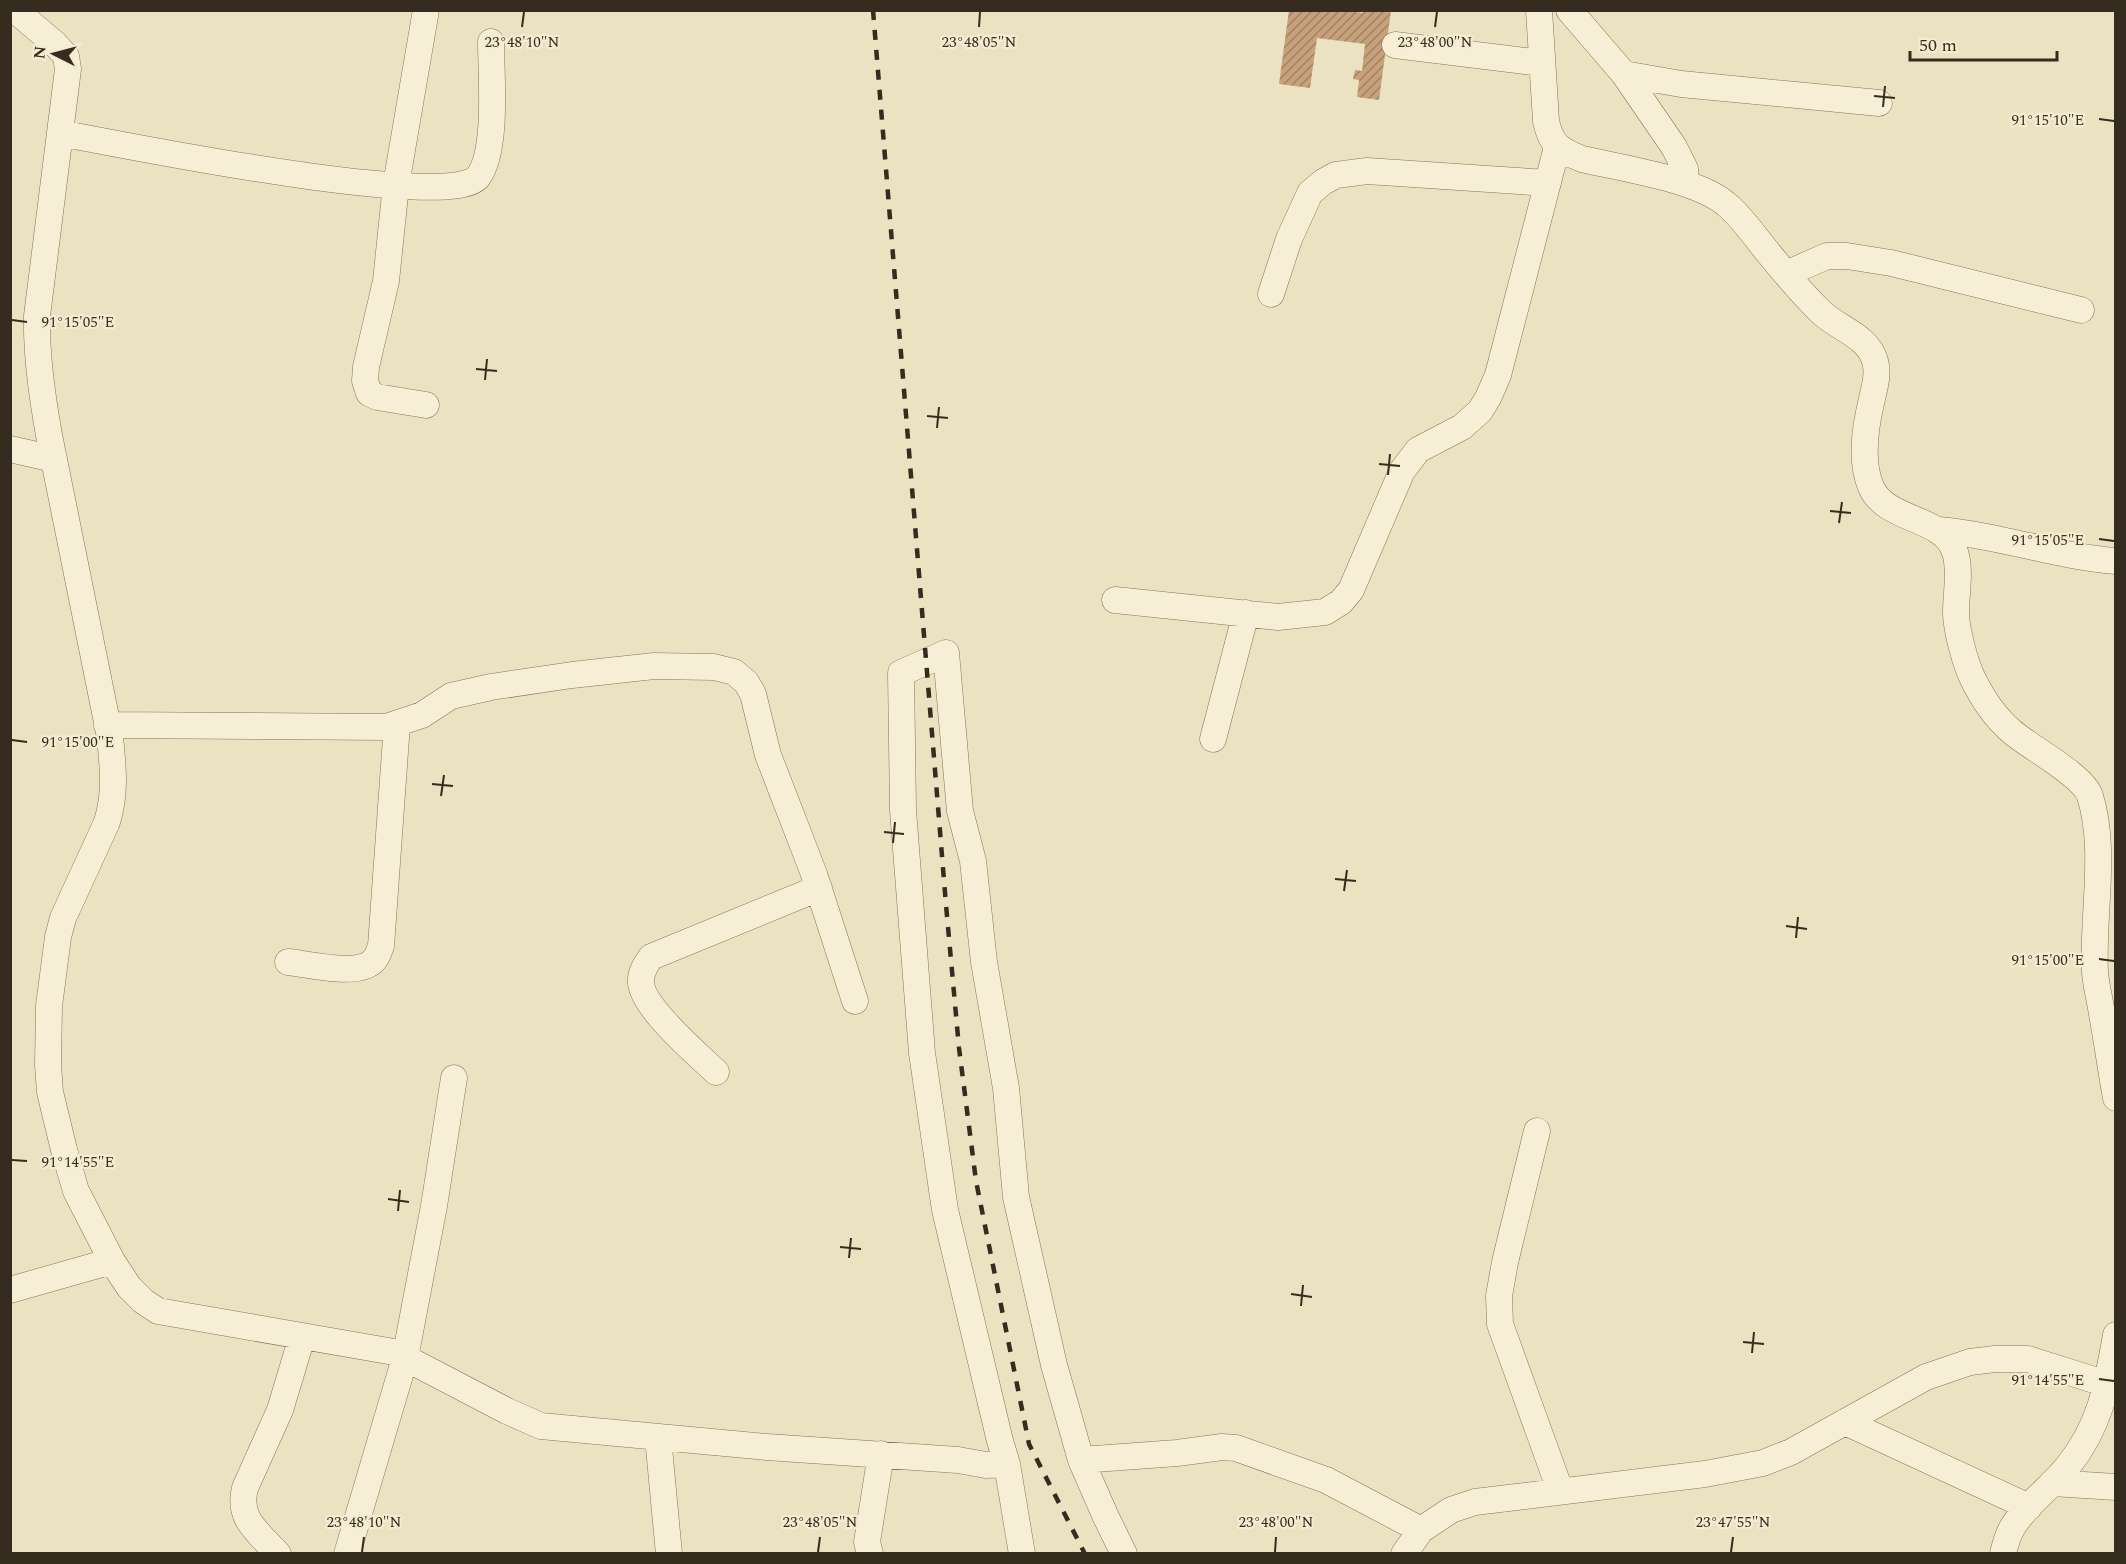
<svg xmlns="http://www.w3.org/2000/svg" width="2126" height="1564" font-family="Spectral,serif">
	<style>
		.building { fill: url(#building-hatch) }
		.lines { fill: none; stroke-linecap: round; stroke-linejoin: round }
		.minor-casing { stroke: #84745a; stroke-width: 27 }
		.minor { stroke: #f7efd5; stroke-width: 26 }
		.rail { stroke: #352b1e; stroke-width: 4.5; stroke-dasharray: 10 10; stroke-linecap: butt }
		.ticks { fill: none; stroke: #352b1e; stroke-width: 2 }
		.ticks-label { font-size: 15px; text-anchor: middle; fill: #352b1e; stroke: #f3ecd1; stroke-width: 4.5; stroke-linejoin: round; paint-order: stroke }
	</style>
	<defs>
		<pattern id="building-hatch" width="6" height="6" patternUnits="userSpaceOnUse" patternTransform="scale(1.5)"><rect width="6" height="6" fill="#c7a17a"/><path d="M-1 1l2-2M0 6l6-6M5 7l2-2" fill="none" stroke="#a28363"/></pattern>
	</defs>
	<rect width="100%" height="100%" fill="#ebe2c2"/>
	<path class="building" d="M1289 10H1344L1363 13V10H1391L1379 100 1357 97 1359 80 1353 79 1355 70 1362 71 1365 44 1317 38 1310 88 1279 84Z"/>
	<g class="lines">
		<defs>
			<path id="minor" d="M15 10 55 44 66 56 68 69 37 316C36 356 42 396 49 435L110 737C113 767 116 793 107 822L63 918 58 937 49 1006 48 1065 50 1092 64 1150 76 1191 112 1261 129 1287 143 1301 158 1311 394 1352 507 1411 541 1426 767 1447 958 1460 986 1465 1007 1464
				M1539 10 1546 121C1551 145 1559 150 1582 159 1620 168 1697 179 1726 204 1741 216 1753 234 1766 250 1783 271 1802 294 1822 313 1839 329 1868 336 1875 361 1879 375 1874 389 1871 403 1865 429 1860 461 1871 487 1886 522 1944 516 1955 552 1961 570 1956 593 1956 612 1956 629 1965 662 1972 677 1981 696 1995 717 2011 731 2029 747 2083 775 2090 796 2107 850 2092 916 2095 972 2096 986 2100 1000 2102 1014 2107 1042 2111 1070 2116 1098
				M1569 10 1624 74 1674 147 1685 169 1686 183
				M1395 45 1542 63
				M1624 74 1681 84 1879 103
				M60 133C115 143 450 212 478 177 498 151 491 75 491 42
				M1786 274 1827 256H1847L1891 263 2081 310
				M1271 294 1289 239 1310 193 1323 182 1336 175 1367 171 1548 183
				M426 405 377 397 369 393 365 381 366 367 386 281 396 185 426 10
				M10 449 54 459
				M1938 530C1999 535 2054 556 2116 561
				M1115 600 1278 617 1325 612 1341 602 1351 590 1402 471 1418 450 1462 427 1480 411 1488 398 1498 375 1557 147
				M107 725 386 727 422 715 451 696 491 687 572 675 654 666 714 667 734 672 746 682 753 694 768 755 814 874 855 1001
				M1213 739 1246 613
				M288 962C309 964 361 978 375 959 378 956 379 950 381 946L397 724
				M716 1072C697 1054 643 1008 641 983 640 973 646 964 651 957L819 888
				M1537 1131 1505 1262 1499 1296 1500 1324 1560 1490
				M10 1290 112 1261
				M1845 1422 2029 1507
				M658 1437 669 1554
				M1081 1460 1177 1453 1222 1447 1236 1448 1326 1480 1421 1530
				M2052 1483 2116 1487
				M278 1554C258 1532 237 1519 245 1488L280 1410 302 1337
				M347 1554 405 1358 434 1206 454 1078
				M870 1554 867 1542 881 1454
				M1022 1554 1007 1464 1000 1441 945 1210 922 1053 903 810 901 673 946 653 960 811 973 861 984 962 1006 1088 1016 1197 1054 1365 1081 1460 1105 1515 1124 1554
				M1404 1554 1421 1530 1451 1510 1475 1502 1705 1474 1763 1463 1791 1452 1926 1377 1970 1362 1995 1359H2028L2107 1384
				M2003 1554C2005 1545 2008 1535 2012 1528 2026 1504 2051 1488 2068 1466 2101 1425 2107 1385 2116 1335"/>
		</defs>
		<use href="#minor" class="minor-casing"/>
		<use href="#minor" class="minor"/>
		<path class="rail" d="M873 10 946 905 959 1048 976 1181 1029 1444 1085 1554"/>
	</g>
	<path class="ticks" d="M522 27 524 12M979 27 980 12M1435 27 1437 12M1874 96 1895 98M1883 107 1885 86M2099 119 2114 121M12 320 27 322M476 369 497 371M485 380 487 359M927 416 948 418M937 428 939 407M1379 464 1400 466M1388 475 1390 454M1830 511 1851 513M1839 523 1842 502M2099 539 2114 541M12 740 27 742M432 784 453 786M441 796 444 775M884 832 904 834M893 843 895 822M1335 879 1356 881M1344 891 1347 870M1786 926 1807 929M1796 938 1798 917M2099 959 2114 961M12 1160 27 1161M388 1199 409 1202M398 1211 400 1190M840 1247 861 1249M849 1258 851 1238M1291 1294 1312 1297M1301 1306 1303 1285M1743 1342 1764 1344M1752 1353 1754 1332M2099 1379 2114 1381M362 1552 364 1537M818 1552 820 1537M1275 1552 1276 1537M1731 1552 1733 1537"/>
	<g class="ticks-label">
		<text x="522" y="47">23°48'10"N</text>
		<text x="979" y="47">23°48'05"N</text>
		<text x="1435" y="47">23°48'00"N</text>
		<text x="2048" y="125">91°15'10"E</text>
		<text x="78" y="327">91°15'05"E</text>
		<text x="2048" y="545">91°15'05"E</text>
		<text x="78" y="747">91°15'00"E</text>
		<text x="2048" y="965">91°15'00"E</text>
		<text x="78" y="1167">91°14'55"E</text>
		<text x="2048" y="1385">91°14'55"E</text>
		<text x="364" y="1527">23°48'10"N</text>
		<text x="820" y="1527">23°48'05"N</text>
		<text x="1276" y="1527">23°48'00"N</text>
		<text x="1733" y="1527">23°47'55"N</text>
	</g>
	<rect width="2126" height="1564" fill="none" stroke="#352b1e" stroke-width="24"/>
	<g transform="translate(54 54) rotate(276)" stroke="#f3ecd1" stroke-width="4.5" paint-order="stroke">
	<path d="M0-4.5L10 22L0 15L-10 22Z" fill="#352b1e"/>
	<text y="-9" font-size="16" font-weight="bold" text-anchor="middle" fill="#352b1e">N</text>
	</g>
	<path d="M1910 51v9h147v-9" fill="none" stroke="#352b1e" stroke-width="3"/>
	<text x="1919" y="51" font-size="18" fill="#352b1e" stroke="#f3ecd1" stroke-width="4.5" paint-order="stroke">50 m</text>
</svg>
